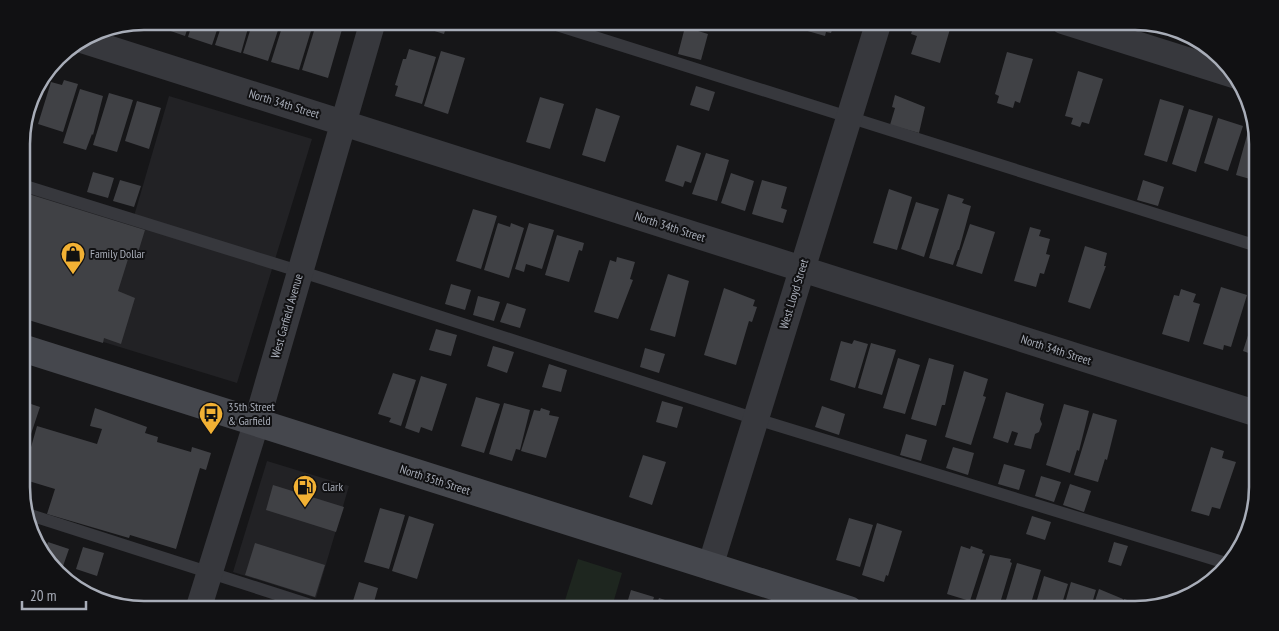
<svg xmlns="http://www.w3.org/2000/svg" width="1279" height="631" font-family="'PT Sans Narrow',sans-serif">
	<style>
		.built { fill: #222225 }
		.green { fill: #1e261f }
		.building { fill: #404145 }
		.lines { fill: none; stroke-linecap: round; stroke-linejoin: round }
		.service { stroke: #37383d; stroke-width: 12 }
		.minor { stroke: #37383d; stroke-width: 26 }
		.secondary { stroke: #45474d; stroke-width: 28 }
		.labels { text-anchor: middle; stroke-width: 4; stroke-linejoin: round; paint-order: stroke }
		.street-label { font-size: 12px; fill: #a8adb8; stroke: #111113 }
		.poi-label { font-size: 12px; fill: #a8adb8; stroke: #111113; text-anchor: start }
		.rim { fill: none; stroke: #a8adb8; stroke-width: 2.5 }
	</style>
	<rect width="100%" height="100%" fill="#161618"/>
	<path class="built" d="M169 96 312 139 237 383 22 317V190L132 223Z
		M267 461 349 486 316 598 233 572Z"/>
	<path class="green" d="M578 559 622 573 611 610H562Z"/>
	<path class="building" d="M164 21H190L185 36 162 28Z
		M193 21H220L212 45 188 37Z
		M223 21H250L241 53 215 45Z
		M253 21H281L268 61 243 53Z
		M284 21H314L299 70 271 62Z
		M317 21H327L343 26 328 78 302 70Z
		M424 21H448L444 34 422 27Z
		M807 21H835L831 33 826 32 825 36 804 30Z
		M915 21H939L937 25 950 29 940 63 911 54 917 36 911 34Z
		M685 27 708 34 701 60 678 54Z
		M409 49 436 57 422 104 395 96 398 86 395 85 403 59H406Z
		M441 51 465 58 448 114 424 106Z
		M1007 52 1033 59 1020 103 1015 101 1013 108 997 103 999 96 995 94Z
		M1078 71 1103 79 1089 124 1082 122 1080 127 1071 124 1073 118 1065 116Z
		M64 80 78 84 63 132 38 124 51 82 62 85Z
		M696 86 715 92 709 111 690 105Z
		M80 89 103 96 93 135 92 134 86 150 63 143Z
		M109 93 133 100 117 152 93 145Z
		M895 95 925 107 919 133 890 125 895 108 892 107Z
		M540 97 564 104 550 149 526 142Z
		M1160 99 1184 106 1167 162 1144 155Z
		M137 101 161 108 149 149 125 141Z
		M596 108 620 116 605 162 582 155Z
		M1189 109 1213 116 1196 172 1172 164Z
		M1218 118 1243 126 1228 171 1204 163Z
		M1249 128 1257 130V181L1236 175Z
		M677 145 701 153 691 183 685 181 683 187 665 181Z
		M706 153 729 160 717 201 692 194Z
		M93 172 114 178 108 198 87 192Z
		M731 173 754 181 745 211 721 203Z
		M120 180 141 186 134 207 113 201Z
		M762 180 787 187 781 208 787 210 783 223 752 214Z
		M1143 180 1164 187 1158 206 1137 200Z
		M889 189 912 197 897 250 873 243Z
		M22 192 145 230 136 259 129 256 118 291 135 298 121 344 104 338 103 343 22 318Z
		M948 194 964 199 962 203 971 206 959 250H958L953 265 929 258Z
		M916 202 939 209 924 257 901 249Z
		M473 209 497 216 481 269 456 261Z
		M498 223 510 227 511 223 524 228 509 278 484 270Z
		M529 223 554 230 542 269 526 264 524 272 515 269Z
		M970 224 995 232 982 274 956 266Z
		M1030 227 1041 230 1039 236 1050 239 1046 254 1050 255 1044 274 1040 273 1036 287 1014 281Z
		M557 235 584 243 582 251 579 250 569 282 545 275Z
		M1085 246 1107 253 1104 266H1106L1090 309 1068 302Z
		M617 257 635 262 630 279 633 280 618 319 594 312 610 260 616 262Z
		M668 274 689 281 675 337 650 330Z
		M451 284 471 290 465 310 445 304Z
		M1221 287 1247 295 1231 347 1224 345 1223 350 1203 344Z
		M724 288 755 300 753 306 757 307 752 322 749 321 736 365 704 355Z
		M1181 289 1196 294 1193 302 1200 304 1189 342 1162 334 1174 295 1179 296Z
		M478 296 500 302 494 321 473 315Z
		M507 303 526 309 520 328 500 322Z
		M1257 307V356L1243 351Z
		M436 329 457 335 451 356 429 350Z
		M854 340 868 344 855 388 830 380 841 341 852 344Z
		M871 343 896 350 882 395 858 388Z
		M493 346 514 352 507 373 487 366Z
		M645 348 665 354 659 373 640 367Z
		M898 358 920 365 905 414 883 408Z
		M929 358 954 365 945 405H942L936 426 911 419Z
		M549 364 567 370 561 392 542 387Z
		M964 371 988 379 983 396 986 397 971 445 945 437Z
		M393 373 416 380 401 426 389 422 391 418 378 414Z
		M421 376 447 384 432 431 421 427 419 433 405 428Z
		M1006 392 1044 404 1040 419 1042 424 1039 432 1035 434 1031 449 1014 445 1018 433 1012 431 1008 443 993 438Z
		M476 397 500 404 484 453 461 446Z
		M22 401 40 407 27 446 22 445Z
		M662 401 683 407 677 428 656 422Z
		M504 403 530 410 520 450 516 449 512 461 489 454Z
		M1064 404 1089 411 1079 451 1077 450 1070 473 1046 465Z
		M822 406 845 414 839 435 815 427Z
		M95 408 147 427 145 433 158 437 157 442 191 452 192 447 211 453 206 470 200 468 176 549 130 535 129 538 47 514 55 489 22 479 37 426 97 444 102 429 90 426Z
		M541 408 550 411 549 415 559 417 546 458 521 451 534 410 540 411Z
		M1093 413 1117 420 1107 460 1105 459 1098 482 1074 475Z
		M906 434 927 440 921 461 900 455Z
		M953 447 974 453 968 475 946 468Z
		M1211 447 1224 451 1222 458 1236 462 1220 509 1212 507 1209 516 1191 511Z
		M643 455 666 462 652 505 629 497Z
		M1004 464 1025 470 1019 490 998 484Z
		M1041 476 1061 482 1054 502 1035 496Z
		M1070 484 1091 491 1084 512 1063 505Z
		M273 485 344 507 336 532 266 510Z
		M380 508 405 515 389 569 364 562Z
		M409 516 434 524 417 579 392 571Z
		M1032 516 1051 522 1045 540 1026 534Z
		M849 518 873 525 860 567 836 560Z
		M877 523 902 531 888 576 886 575 884 582 862 575Z
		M48 542 69 549 62 569 53 567 46 561 44 555Z
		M1114 542 1128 546 1121 566 1108 562Z
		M255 543 325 565 315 597 245 575Z
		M961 546 970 549 971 546 983 550 982 553 985 554 970 601 947 594Z
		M83 547 104 553 97 576 76 569Z
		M990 555 1011 559 1010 562 1012 563 998 610 975 602Z
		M1017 563 1041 570 1029 610H1003Z
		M1044 576 1068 584 1060 610H1034Z
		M359 582 378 588 372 609 352 604Z
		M1071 582 1096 590 1090 610H1063Z
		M1099 589 1123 599 1119 610H1092Z
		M631 590 654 597 650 610H625Z
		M659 598 683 606 682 610H655Z
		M1124 599 1149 607 1121 610Z
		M394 602 411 607V610H392Z"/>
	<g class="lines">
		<path class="service" d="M544 21 1257 246
			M22 185 321 278 756 419 1226 563
			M27 514 326 610"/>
		<path class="minor" d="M1063 21 1237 76
			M82 40 1258 414
			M710 567 879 21
			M198 610 256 424 373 21"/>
		<path class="secondary" d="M22 348 849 610"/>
	</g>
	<defs>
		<symbol id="shop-pin" viewBox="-11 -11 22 30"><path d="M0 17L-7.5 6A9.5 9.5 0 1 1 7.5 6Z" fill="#f2b134" stroke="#111113"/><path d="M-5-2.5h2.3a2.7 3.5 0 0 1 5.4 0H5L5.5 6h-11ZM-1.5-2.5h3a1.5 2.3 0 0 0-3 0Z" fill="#111"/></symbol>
		<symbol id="bus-pin" viewBox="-11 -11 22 30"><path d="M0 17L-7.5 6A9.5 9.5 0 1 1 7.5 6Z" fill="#f2b134" stroke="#111113"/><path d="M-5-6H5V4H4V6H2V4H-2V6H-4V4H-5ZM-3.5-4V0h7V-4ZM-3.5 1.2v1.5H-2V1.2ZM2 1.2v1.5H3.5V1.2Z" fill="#111"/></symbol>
		<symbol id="fuel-pin" viewBox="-11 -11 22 30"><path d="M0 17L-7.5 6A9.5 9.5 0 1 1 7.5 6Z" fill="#f2b134" stroke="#111113"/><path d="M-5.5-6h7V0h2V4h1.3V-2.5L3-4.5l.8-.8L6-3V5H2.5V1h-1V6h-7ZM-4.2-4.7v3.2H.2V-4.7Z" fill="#111"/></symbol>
	</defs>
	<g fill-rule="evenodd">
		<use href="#shop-pin" x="59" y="240" width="28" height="38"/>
		<use href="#bus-pin" x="197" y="400" width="28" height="38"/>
		<use href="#fuel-pin" x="291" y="473" width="28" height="38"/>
	</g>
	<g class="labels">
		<g class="street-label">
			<text transform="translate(284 104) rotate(17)" y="4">North 34th Street</text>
			<text transform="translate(670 227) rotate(18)" y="4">North 34th Street</text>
			<text transform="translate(794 294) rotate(-73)" y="4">West Lloyd Street</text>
			<text transform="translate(287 316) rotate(-74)" y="4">West Garfield Avenue</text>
			<text transform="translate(1056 350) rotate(18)" y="4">North 34th Street</text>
			<text transform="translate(435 480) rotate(18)" y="4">North 35th Street</text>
		</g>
		<g class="poi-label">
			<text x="90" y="258">Family Dollar</text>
			<text x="228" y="411">35th Street<tspan x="228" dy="14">&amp; Garfield</tspan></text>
			<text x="322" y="491">Clark</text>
		</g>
	</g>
	<path d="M0 0H1279V631H0ZM144 30H1135A114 114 0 0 1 1249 144V487A114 114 0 0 1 1135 601H144A114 114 0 0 1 30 487V144A114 114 0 0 1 144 30Z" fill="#111113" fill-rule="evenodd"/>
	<path class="rim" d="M144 30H1135A114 114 0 0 1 1249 144V487A114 114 0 0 1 1135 601H144A114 114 0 0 1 30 487V144A114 114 0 0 1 144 30Z"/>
	<path d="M22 601v8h64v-8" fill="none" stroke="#a8adb8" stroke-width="2.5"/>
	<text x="30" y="601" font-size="15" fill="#a8adb8" stroke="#111113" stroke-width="4" paint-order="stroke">20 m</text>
</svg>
